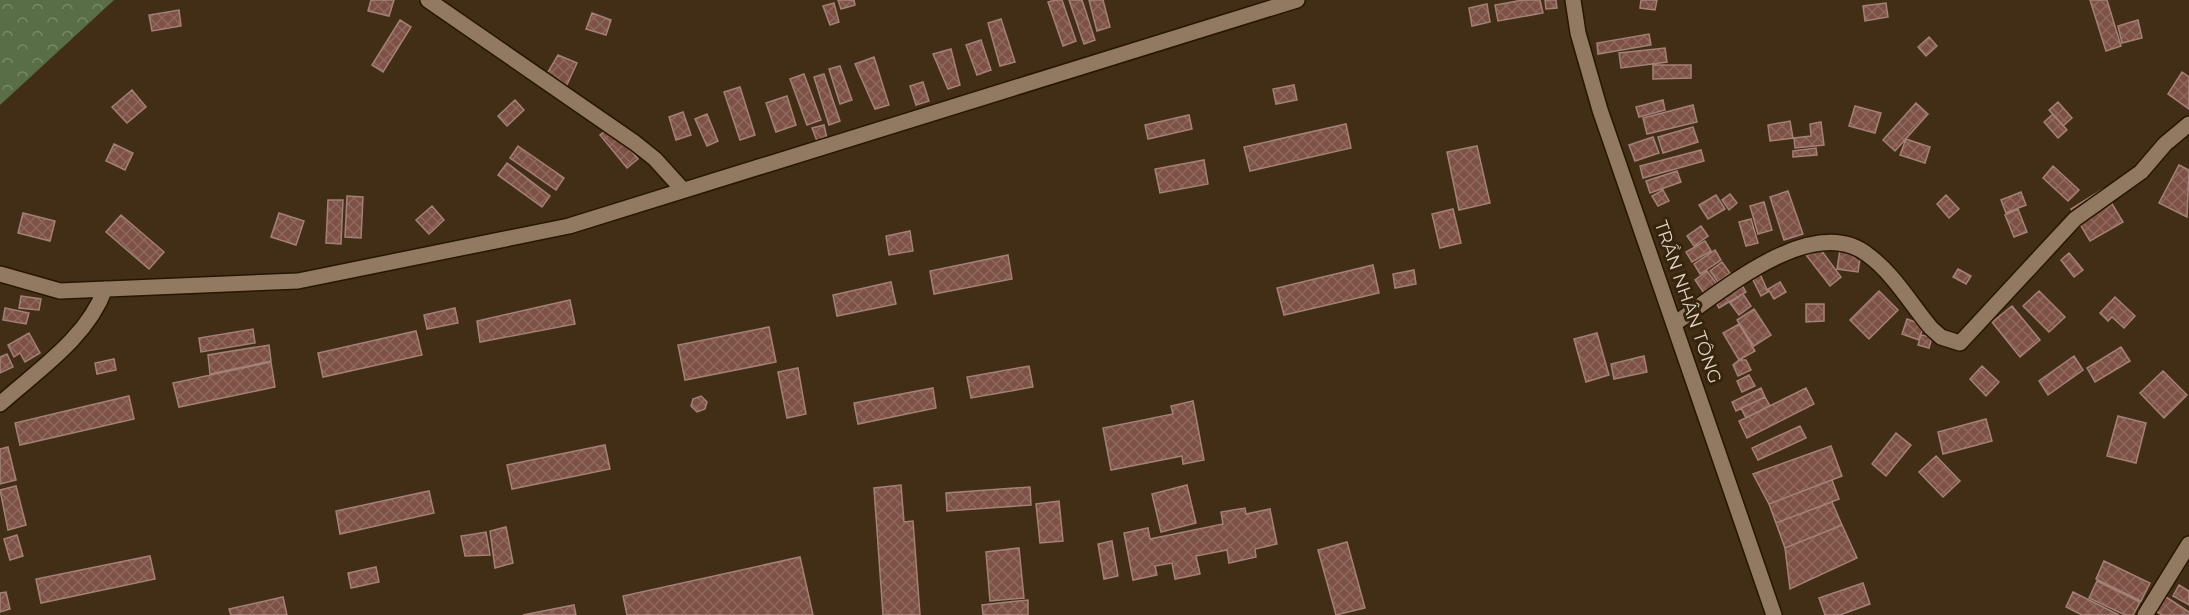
<svg xmlns="http://www.w3.org/2000/svg" width="2189" height="615" font-family="Montserrat,sans-serif">
	<style>
		.forest { fill: url(#forest-crowns) }
		.building { fill: url(#building-cross-hatch); stroke: #a48176; stroke-width: 1.5 }
		.lines { fill: none; stroke-linecap: round; stroke-linejoin: round }
		.street-casing { stroke: #281601; stroke-width: 18 }
		.secondary-casing { stroke: #281601; stroke-width: 18 }
		.street { stroke: #917a61; stroke-width: 15 }
		.secondary { stroke: #917a61; stroke-width: 15 }
		.labels { text-anchor: middle; stroke-width: 6; stroke-linejoin: round; paint-order: stroke }
		.street-label { font-size: 18px; fill: #ded1c4; stroke: #37240d }
	</style>
	<defs>
		<pattern id="forest-crowns" width="20" height="18" patternUnits="userSpaceOnUse" patternTransform="scale(1.5)"><rect width="20" height="18" fill="#596e47"/><path d="M2 6a3 3 0 1 1 6 0M12 15a3 3 0 1 1 6 0" fill="none" stroke="#788868"/></pattern>
		<pattern id="building-cross-hatch" width="8" height="8" patternUnits="userSpaceOnUse" patternTransform="scale(1.5)"><rect width="8" height="8" fill="#7d5144"/><path d="M0 0l8 8M0 8l8-8" fill="none" stroke="#8f695d"/></pattern>
	</defs>
	<rect width="100%" height="100%" fill="#422e17"/>
	<path class="forest" d="M0 0H114L0 105Z"/>
	<path class="building" d="M371 0H394L389 16 368 11Z
		M838 0H854L855 5 841 9Z
		M1055 0H1062L1076 41 1063 46 1048 2Z
		M1069 0H1082L1095 40 1084 44Z
		M1089 0H1103L1110 27 1097 31Z
		M1523 0H1540L1543 13 1498 21 1495 5Z
		M1545 0H1556L1557 8 1546 9Z
		M1641 0H1657L1655 10 1640 8Z
		M2090 0H2107L2121 46 2106 51Z
		M834 3 839 22 830 25 823 6Z
		M1886 3 1888 17 1865 21 1863 6Z
		M1487 4 1490 22 1472 26 1469 8Z
		M179 10 181 26 152 31 149 15Z
		M592 13 611 20 606 35 586 29Z
		M1001 19 1015 62 1000 66 988 23Z
		M400 20 411 27 383 72 372 65Z
		M2138 20 2142 38 2122 43 2118 26Z
		M1649 34 1651 45 1598 54 1597 43Z
		M1929 37 1937 46 1926 56 1918 47Z
		M981 40 991 70 977 75 966 45Z
		M1665 48 1667 62 1621 68 1619 53Z
		M951 49 960 85 948 89 933 54Z
		M558 55 577 63 565 89 544 79Z
		M874 57 889 105 875 109 855 64Z
		M1653 65H1691V78L1653 79Z
		M840 66 852 100 840 104 829 69Z
		M2182 72 2189 77V109L2168 94Z
		M804 74 821 120 807 125 790 79Z
		M824 74 840 121 829 125 814 77Z
		M923 82 929 101 916 105 910 86Z
		M1294 85 1297 100 1276 104 1273 89Z
		M740 87 755 135 740 140 724 92Z
		M132 90 146 107 127 123 112 107Z
		M787 96 796 125 776 132 766 103Z
		M515 100 524 110 507 126 498 116Z
		M1663 100 1665 110 1639 117 1636 107Z
		M2058 102 2072 118 2063 126 2049 110Z
		M1916 103 1928 114 1895 151 1883 140Z
		M1693 105 1697 122 1647 134 1643 118Z
		M1855 106 1881 113 1875 133 1849 126Z
		M683 112 691 135 676 140 669 117Z
		M707 114 718 141 707 146 695 119Z
		M2053 114 2067 130 2058 138 2044 122Z
		M1189 115 1192 129 1148 139 1145 125Z
		M1790 121 1793 138 1770 141 1768 125Z
		M1821 122 1824 145 1795 148 1794 138 1811 136 1810 124Z
		M1346 124 1351 148 1250 171 1244 147Z
		M824 125 827 139 817 141 812 128Z
		M612 126 638 159 627 168 600 135Z
		M1693 127 1698 142 1663 153 1658 137Z
		M1653 137 1659 153 1635 161 1629 145Z
		M1906 139 1930 147 1925 163 1900 155Z
		M114 144 133 153 125 170 106 161Z
		M518 146 564 178 556 190 510 158Z
		M1477 146 1490 203 1459 210 1447 152Z
		M1816 148 1817 155 1793 157V151Z
		M1701 150 1704 161 1643 178 1640 166Z
		M1204 160 1208 184 1160 193 1155 169Z
		M507 163 550 196 542 207 498 175Z
		M2179 165 2189 170 2187 217 2159 203Z
		M2053 166 2079 190 2068 201 2043 178Z
		M1677 171 1681 182 1650 193 1646 181Z
		M2103 189 2123 222 2090 241 2071 209Z
		M1663 190 1669 201 1658 206 1652 196Z
		M1788 191 1803 234 1784 240 1770 197Z
		M2021 192 2026 205 2006 213 2001 200Z
		M1730 194 1737 203 1729 210 1722 200Z
		M1716 195 1725 209 1708 219 1699 205Z
		M1946 195 1959 209 1949 218 1937 204Z
		M347 196 363 197 361 238 345 237Z
		M328 200H343L341 244 326 243Z
		M1764 202 1772 230 1758 234 1750 206Z
		M432 206 444 220 429 234 416 220Z
		M1453 209 1461 243 1440 248 1432 214Z
		M2018 209 2027 232 2014 237 2005 215Z
		M23 213 55 221 50 241 18 233Z
		M279 213 304 221 296 245 271 237Z
		M121 215 164 252 149 269 106 232Z
		M1751 219 1758 243 1746 246 1739 222Z
		M1701 226 1708 236 1694 246 1687 236Z
		M910 231 913 251 889 255 886 236Z
		M1705 241 1711 251 1692 262 1686 252Z
		M1841 243 1862 246 1858 272 1837 269Z
		M1818 246 1841 277 1830 286 1806 255Z
		M1715 250 1721 260 1700 274 1694 264Z
		M2069 253 2083 270 2074 277 2061 260Z
		M1008 255 1012 279 934 294 930 271Z
		M1722 262 1730 273 1718 282 1710 271Z
		M1373 265 1379 293 1284 315 1277 288Z
		M1958 269 1971 276 1966 284 1953 277Z
		M1414 270 1416 284 1395 288 1393 274Z
		M1707 271 1717 284 1704 293 1695 280Z
		M1760 274 1768 292 1761 296 1752 278Z
		M891 282 896 304 837 316 833 295Z
		M1740 282 1746 292 1719 308 1713 298Z
		M1780 282 1786 292 1774 299 1768 289Z
		M1879 291 1898 310 1869 339 1850 320Z
		M2039 291 2065 317 2049 332 2023 306Z
		M1743 294 1751 306 1739 315 1730 303Z
		M21 296 41 299 39 310 19 308Z
		M2115 297 2135 316 2124 328 2112 317 2108 321 2100 313Z
		M570 300 575 324 480 342 477 321Z
		M1806 304H1824V321L1806 322Z
		M2012 306 2040 340 2020 357 1992 322Z
		M5 308 29 313 26 324 3 320Z
		M455 308 458 323 427 329 424 315Z
		M1754 309 1771 335 1754 346 1737 320Z
		M1907 319 1924 325 1919 340 1902 334Z
		M1739 324 1755 351 1739 360 1723 333Z
		M769 327 776 362 685 380 678 345Z
		M253 329 255 343 201 352 199 338Z
		M416 331 422 355 323 377 318 353Z
		M29 333 40 353 25 362 20 353 14 357 8 345Z
		M1597 333 1609 375 1586 382 1574 339Z
		M1921 335 1932 337 1929 348 1918 345Z
		M269 345 271 361 210 374 208 355Z
		M2121 347 2130 361 2095 382 2087 368Z
		M7 354 13 367 0 373V357Z
		M1644 356 1647 372 1614 379 1611 364Z
		M2074 356 2083 370 2048 395 2039 381Z
		M114 359 116 370 97 374 95 363Z
		M1739 360H1746L1751 370 1738 376 1733 365Z
		M271 362 275 387 179 407 173 383Z
		M1029 366 1033 387 971 398 967 377Z
		M1982 366 1999 382 1986 396 1970 379Z
		M798 368 806 414 787 418 778 372Z
		M2163 371 2187 395 2164 418 2140 393Z
		M1749 375 1755 386 1742 392 1737 381Z
		M933 388 936 408 858 424 854 403Z
		M1761 388 1765 397 1736 411 1732 402Z
		M1806 388 1814 404 1747 438 1739 421Z
		M129 396 134 419 20 445 15 423Z
		M701 396 707 402 705 409 697 412 691 406 693 399Z
		M1765 397 1770 406 1746 418 1741 408Z
		M1193 401 1204 460 1183 464 1182 456 1111 470 1103 428 1173 414 1171 406Z
		M2118 416 2146 423 2136 463 2107 456Z
		M1986 419 1992 441 1943 454 1938 432Z
		M1800 426 1806 438 1758 460 1752 448Z
		M1896 433 1911 445 1886 476 1872 464Z
		M605 445 610 469 512 489 507 465Z
		M1831 446 1842 476 1769 504 1753 474Z
		M8 447 16 480 0 484V449Z
		M1936 456 1960 481 1943 497 1919 472Z
		M1832 480 1839 499 1776 523 1769 504Z
		M901 485 904 522 913 521 920 615H883L874 488Z
		M1187 485 1196 523 1161 532 1152 494Z
		M16 486 26 525 8 530 0 490Z
		M1030 487 1031 505 947 511 946 493Z
		M429 491 434 513 340 534 336 511Z
		M1059 501 1063 541 1040 543 1036 504Z
		M1832 502 1842 525 1785 548 1776 523Z
		M1245 508 1246 514 1270 509 1277 544 1255 549 1256 557 1229 563 1227 550 1196 556 1200 574 1175 579 1172 563 1155 566 1157 575 1133 580 1124 533 1148 528 1150 539 1223 524 1221 512Z
		M1842 525 1857 558 1790 589 1785 548Z
		M506 527 513 563 495 568 490 531Z
		M486 532 490 555 465 556 461 536Z
		M17 535 23 556 10 560 4 539Z
		M1112 541 1118 576 1104 579 1098 544Z
		M1347 542 1365 608 1336 615 1318 550Z
		M1019 548 1024 598 990 601 986 552Z
		M150 556 155 579 41 603 36 579Z
		M800 557 813 615H627L623 596Z
		M2104 561 2150 583 2141 601 2096 579Z
		M376 567 379 582 351 588 348 573Z
		M2097 581 2140 602 2133 615H2125L2089 598Z
		M1863 583 1870 604 1840 615H1825L1819 598Z
		M2179 585 2189 591V605L2173 596Z
		M6 592 10 609 0 612V593Z
		M2073 592 2119 615H2082L2066 607Z
		M2163 595 2189 612V615H2162L2154 610Z
		M283 597 287 615H231L229 609Z
		M1028 600V615H983L982 605Z
		M574 605 576 615H523Z"/>
	<g class="lines">
		<defs>
			<path id="street" d="M428 0 635 143 655 159 683 190
				M0 274 60 291 298 281 569 226 1297 0
				M1674 324C1720 293 1813 211 1868 255 1893 273 1911 304 1931 328L1941 337 1960 343 2075 219 2141 172 2165 144 2189 124
				M0 404C38 370 87 338 105 289
				M2145 615 2189 544"/>
			<path id="secondary" d="M1573 0 1578 33 1600 110 1774 615"/>
		</defs>
		<use href="#street" class="street-casing"/>
		<use href="#secondary" class="secondary-casing"/>
		<use href="#street" class="street"/>
		<use href="#secondary" class="secondary"/>
	</g>
	<g class="labels">
		<g class="street-label">
			<text transform="translate(1688 302) rotate(71)" y="6">TRẦN NHÂN TÔNG</text>
		</g>
	</g>
</svg>
